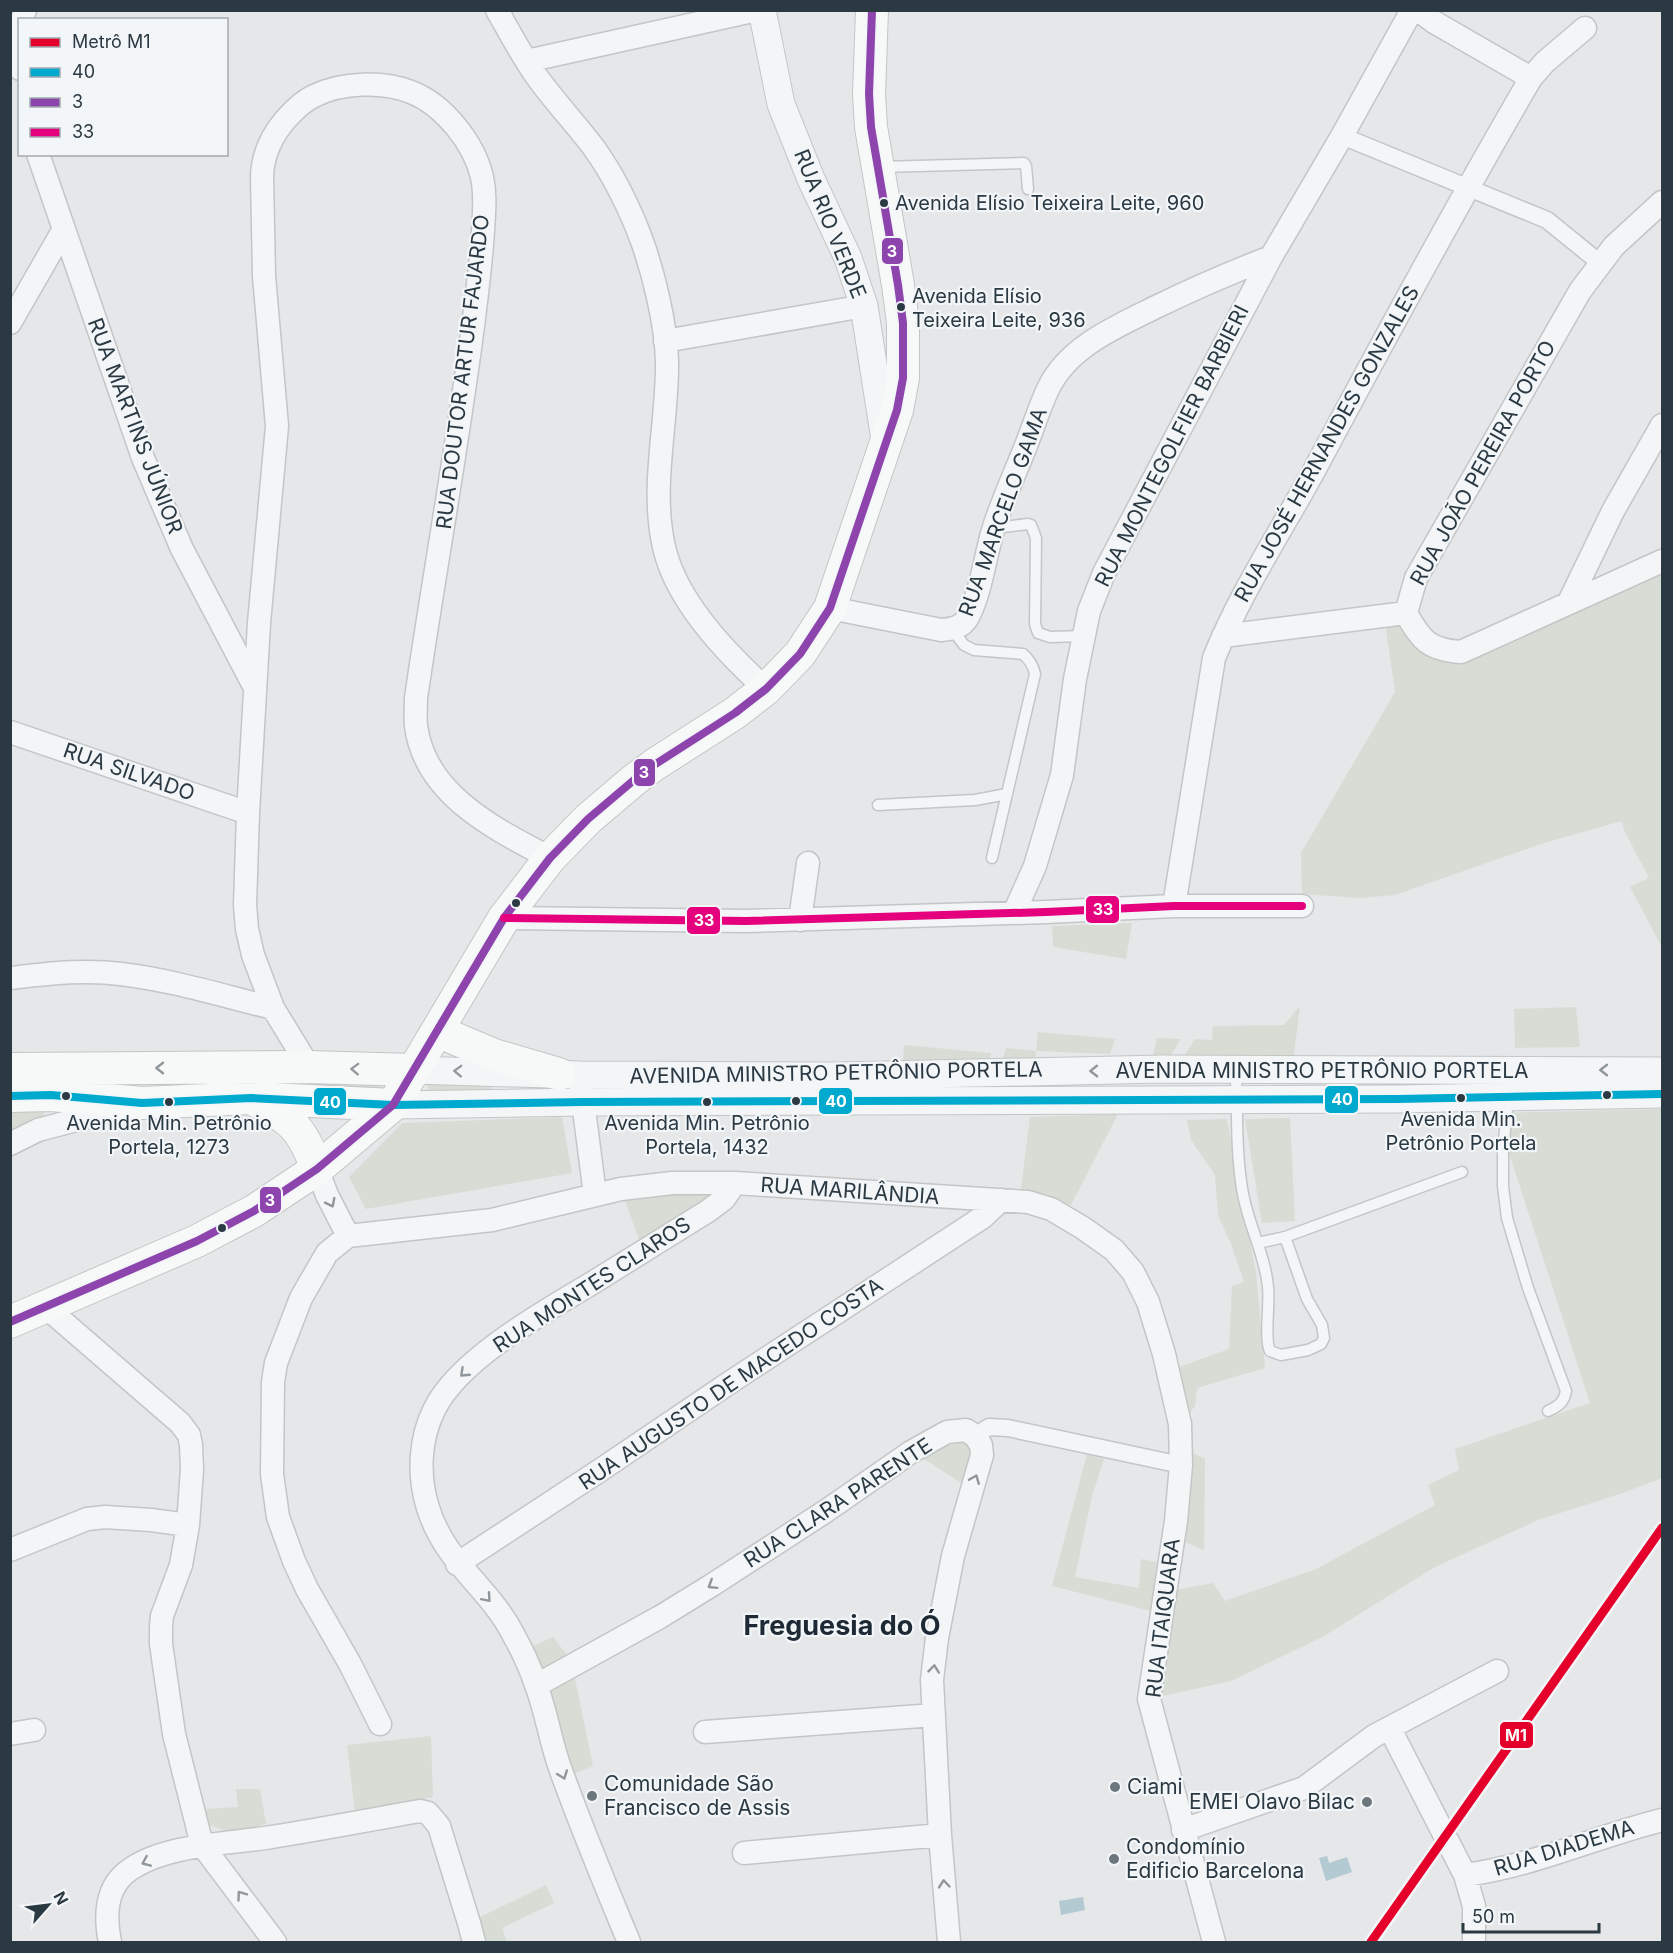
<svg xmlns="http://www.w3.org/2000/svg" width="1673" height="1953" font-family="Inter,sans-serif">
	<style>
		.green { fill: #d7ddd5 }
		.water { fill: #b4cad3 }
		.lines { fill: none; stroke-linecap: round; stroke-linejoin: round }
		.service-casing { stroke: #c3c5c7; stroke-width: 13 }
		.pedestrian-casing { stroke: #c3c5c7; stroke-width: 19 }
		.minor-casing { stroke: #c3c5c7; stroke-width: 25 }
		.tertiary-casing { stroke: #c3c5c7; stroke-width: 29 }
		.secondary-casing { stroke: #c3c5c7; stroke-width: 34 }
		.service { stroke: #f4f5f6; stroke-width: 10 }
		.pedestrian { stroke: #f4f5f6; stroke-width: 16 }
		.minor { stroke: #f4f5f6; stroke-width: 22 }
		.tertiary { stroke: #f4f5f6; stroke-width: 27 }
		.secondary { stroke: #f7f8f8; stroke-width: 32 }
		.bus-1-casing { stroke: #f3f6f8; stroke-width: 12 }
		.bus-2-casing { stroke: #f3f6f8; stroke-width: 12 }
		.bus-3-casing { stroke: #f3f6f8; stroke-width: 12 }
		.bus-1 { stroke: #00a9ce; stroke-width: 8 }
		.bus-2 { stroke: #8e44ad; stroke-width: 8 }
		.bus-3 { stroke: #e5007d; stroke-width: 8 }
		.metro-1-casing { stroke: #f3f6f8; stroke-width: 14 }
		.metro-1 { stroke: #e4002b; stroke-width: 9 }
		.oneway { stroke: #91989e }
		.oneway2 { stroke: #90979c }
		.bus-dot { fill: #2b3943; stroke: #f3f6f8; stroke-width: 2 }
		.poi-dot { fill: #6c767d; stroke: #f3f6f8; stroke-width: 2 }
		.labels { text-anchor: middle; stroke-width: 4.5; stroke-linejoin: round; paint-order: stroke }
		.bus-label { font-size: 20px; fill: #2b3943; stroke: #f3f6f8 }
		.street-label { font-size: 21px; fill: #2b3943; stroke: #f3f6f8 }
		.poi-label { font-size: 21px; fill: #2b3943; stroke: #f3f6f8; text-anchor: start }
		.district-label { font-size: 27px; font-weight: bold; fill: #1d2934; stroke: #f3f6f8 }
		.line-badge { stroke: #f3f6f8; stroke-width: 2 }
		.badge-label { font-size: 16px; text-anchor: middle; font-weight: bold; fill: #fff }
	</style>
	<rect width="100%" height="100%" fill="#e5e7e9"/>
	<path class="green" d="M1662 561V947L1630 887 1649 878 1624 830 1622 821 1544 843 1395 895 1360 898 1302 894 1301 853 1395 692 1384 616 1406 613 1442 651Z
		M1132 923 1126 959 1053 947 1052 926Z
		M1300 1006 1292 1070 1176 1069 1195 1039 1212 1040 1213 1026 1284 1025Z
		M1576 1007 1580 1047 1515 1048 1514 1009Z
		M1038 1032 1115 1039 1110 1054 1036 1051 1033 1072 999 1073 1006 1048 1036 1051Z
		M1157 1038 1181 1039 1162 1069 1150 1070Z
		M904 1045 991 1053 985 1073 902 1075Z
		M381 1080V1090L344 1092 268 1082Z
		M427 1083 491 1087 492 1093H428Z
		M51 1095 38 1130 11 1144V1096Z
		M1662 1109V1478L1620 1494 1538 1520 1435 1567 1324 1636 1231 1681 1149 1699 1165 1592 1213 1583 1225 1601 1316 1569 1435 1505 1428 1485 1459 1470 1455 1449 1590 1403 1511 1159 1493 1113Z
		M1118 1114 1071 1205 1021 1189 1030 1117Z
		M562 1117 572 1173 366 1209 349 1177 402 1123Z
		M1290 1118 1295 1221 1262 1223 1245 1119Z
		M1227 1119 1256 1273 1265 1368 1197 1388 1195 1406 1187 1417 1168 1371 1229 1349 1232 1286 1244 1282 1231 1244 1218 1215 1215 1175 1191 1140 1187 1120Z
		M735 1183 643 1251 621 1189Z
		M973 1437 970 1489 915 1453 937 1439Z
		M1181 1447 1205 1459 1204 1550 1173 1537Z
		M1087 1454 1104 1459 1092 1496 1075 1577 1139 1588 1141 1559 1157 1562 1151 1611 1052 1586Z
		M553 1637 570 1659 544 1674 526 1649Z
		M573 1669 593 1766 567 1777 540 1684Z
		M431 1736 433 1797 355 1813 347 1745Z
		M236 1789H260L266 1824 233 1833 209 1825 196 1799 203 1798 206 1809 238 1807Z
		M546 1885 554 1903 502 1928 507 1942H483L476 1919Z"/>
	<path class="water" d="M1327 1856 1329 1863 1347 1857 1352 1872 1326 1881 1319 1858Z
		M1083 1897 1085 1910 1061 1915 1059 1901Z"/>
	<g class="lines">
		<defs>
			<path id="service" d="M880 167 1024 163 1026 166 1028 189
				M994 528 1028 524 1031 525 1036 538 1035 624 1038 633 1050 637 1083 636
				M952 629 964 645 974 650 1023 654C1030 660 1033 665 1035 674L992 858
				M878 805 975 800 1007 794
				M1234 1070C1238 1083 1236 1098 1237 1111 1237 1139 1238 1167 1243 1194 1249 1226 1265 1255 1268 1287 1270 1303 1264 1340 1270 1351L1281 1355 1308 1350 1321 1344 1324 1338 1322 1325 1307 1299 1285 1237
				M1508 1097 1503 1152V1186L1507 1218 1528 1288 1566 1391C1564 1402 1559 1406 1548 1411
				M1258 1243 1285 1237 1462 1172"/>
			<path id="pedestrian" d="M1342 136 1547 220 1600 263
				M975 1436 989 1427 1008 1428 1181 1465"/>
			<path id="minor" d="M497 10C510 33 522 56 537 77 555 102 576 124 594 148 614 176 630 209 642 241 654 275 666 324 667 361 668 422 650 486 664 547 676 601 726 653 766 689
				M1418 10 1434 22 1531 78
				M22 20 25 10
				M20 32 18 42 20 69
				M527 61 757 10
				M38 154 143 458 182 549 254 686
				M1662 202 1614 246 1580 291 1416 578 1406 613C1421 641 1430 650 1461 652L1662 561
				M10 323 64 229
				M665 341 864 306
				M1569 602 1613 511 1662 425
				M830 608 941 630C952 629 962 628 968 617 981 592 985 557 993 530 1001 504 1013 478 1023 453 1032 432 1038 410 1048 389 1068 346 1118 326 1158 306 1195 288 1232 272 1271 257
				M1223 636 1406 613
				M10 732 248 813
				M1174 906 1214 658C1241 591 1282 530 1316 467 1386 336 1456 206 1531 78L1545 62 1585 28
				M1014 913 1035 866 1062 775 1075 679 1089 611 1104 573 1271 257 1342 136 1412 10
				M504 918 746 921 1046 912 1174 906H1302
				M800 920 808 863
				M10 978C47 974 84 969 121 974 172 980 223 996 273 1008
				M309 1067 273 1008 253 955 247 929 245 905 248 813 259 623 277 426 264 276 262 176C263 154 272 135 286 119 294 110 303 101 314 96 342 82 383 81 411 92 444 105 474 143 482 177 486 195 484 213 483 231 481 263 477 294 473 326 457 450 434 574 416 698 416 707 415 717 416 726 425 795 495 829 550 858
				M581 1086 595 1195
				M10 1144 38 1130 126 1107
				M317 1169 327 1195 348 1236
				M348 1236 492 1220 621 1189 672 1183H735L1028 1202 1051 1209 1083 1228 1114 1250 1133 1272 1148 1302 1164 1354 1180 1424 1181 1465 1176 1521 1149 1699 1214 1942
				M348 1236 327 1253 301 1298 276 1363 273 1382 272 1474 278 1517 294 1561 307 1589 350 1664 380 1724
				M47 1308 180 1423 189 1435 191 1445 192 1469 188 1525 181 1565 162 1616 161 1626V1644L174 1734 202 1845 275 1942
				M10 1550 87 1519 105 1517 151 1520 188 1525
				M457 1564 602 1469 729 1383 983 1217 1001 1200
				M537 1685 660 1617 712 1585 826 1511 911 1452 947 1432 966 1430 975 1436 981 1445 982 1455 953 1556 937 1638 932 1680 940 1835 949 1942
				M1390 1729 1465 1875 1474 1906V1942
				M705 1732 934 1715
				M10 1734 34 1730
				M1183 1830 1304 1788 1374 1736 1497 1671
				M744 1853 940 1835
				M1465 1875C1530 1867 1598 1836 1662 1820
				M110 1942C105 1918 105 1888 128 1871 163 1845 224 1844 265 1838 317 1830 368 1820 420 1811L428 1813 439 1826 469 1923 474 1942
				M629 1942C605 1884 580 1825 559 1765 550 1739 546 1711 536 1685 530 1667 522 1650 513 1634 489 1587 445 1563 428 1508 418 1476 419 1439 435 1408 460 1359 542 1313 589 1285 629 1260 668 1236 708 1211L724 1199 735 1183"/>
			<path id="tertiary" d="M762 10 781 104 811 179 848 258 864 306 885 440
				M413 1070 581 1075 837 1076 1162 1069 1662 1071
				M393 1105 582 1102 1398 1099 1662 1094"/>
			<path id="secondary" d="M437 1031 494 1055 559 1074
				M10 1069 309 1067 413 1070
				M10 1096 51 1095 142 1103 251 1098 393 1105
				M254 1100C292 1119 302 1128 317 1169
				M10 1322 197 1241 254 1211 317 1169 393 1105 504 918 550 858 588 819 634 780 654 765 735 713 766 689 800 654 830 608 897 410 903 378V323L898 285 871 127 869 94 872 10"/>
		</defs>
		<use href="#service" class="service-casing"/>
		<use href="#pedestrian" class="pedestrian-casing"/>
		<use href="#minor" class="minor-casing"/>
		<use href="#tertiary" class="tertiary-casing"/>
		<use href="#secondary" class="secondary-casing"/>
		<use href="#service" class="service"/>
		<use href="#pedestrian" class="pedestrian"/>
		<use href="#minor" class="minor"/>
		<use href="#tertiary" class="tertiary"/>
		<use href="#secondary" class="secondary"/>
		<defs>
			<path id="bus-1" d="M10 1096 51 1095 142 1103 251 1098 393 1105 582 1102 1398 1099 1662 1094"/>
			<path id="bus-2" d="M10 1322 197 1241 254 1211 317 1169 393 1105 504 918 550 858 588 819 634 780 654 765 735 713 766 689 800 654 830 608 897 410 903 378V323L898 285 871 127 869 94 872 10"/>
			<path id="bus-3" d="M504 918 746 921 1046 912 1174 906H1302"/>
		</defs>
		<use href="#bus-1" class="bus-1-casing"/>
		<use href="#bus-2" class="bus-2-casing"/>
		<use href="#bus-3" class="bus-3-casing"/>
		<use href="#bus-1" class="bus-1"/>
		<use href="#bus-2" class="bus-2"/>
		<use href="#bus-3" class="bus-3"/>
		<defs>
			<path id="metro-1" d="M1371 1942 1662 1528"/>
		</defs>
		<use href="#metro-1" class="metro-1-casing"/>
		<use href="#metro-1" class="metro-1"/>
	</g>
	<defs><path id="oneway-chevron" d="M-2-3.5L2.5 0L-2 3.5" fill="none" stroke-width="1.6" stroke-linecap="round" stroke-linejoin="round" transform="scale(1.5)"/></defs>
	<g class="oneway">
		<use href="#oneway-chevron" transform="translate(160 1068) rotate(180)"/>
		<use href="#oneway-chevron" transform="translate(355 1069) rotate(-178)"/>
	</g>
	<g class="oneway2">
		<use href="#oneway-chevron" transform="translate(1604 1070) rotate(-180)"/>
		<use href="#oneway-chevron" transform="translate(458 1071) rotate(-178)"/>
		<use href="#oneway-chevron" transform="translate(1094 1071) rotate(179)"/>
		<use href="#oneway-chevron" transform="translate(331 1203) rotate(63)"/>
		<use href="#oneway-chevron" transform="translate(464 1373) rotate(137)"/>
		<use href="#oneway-chevron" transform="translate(975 1479) rotate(-68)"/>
		<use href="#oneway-chevron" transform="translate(712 1585) rotate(148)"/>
		<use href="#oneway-chevron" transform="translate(487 1598) rotate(49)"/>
		<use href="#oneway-chevron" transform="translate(934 1669) rotate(-84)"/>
		<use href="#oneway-chevron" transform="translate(563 1775) rotate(70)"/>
		<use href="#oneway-chevron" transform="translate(146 1862) rotate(157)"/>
		<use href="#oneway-chevron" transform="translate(944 1884) rotate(-95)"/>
		<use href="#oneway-chevron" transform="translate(241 1895) rotate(-126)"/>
	</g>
	<g class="bus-dot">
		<circle cx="884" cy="203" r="5"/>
		<circle cx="901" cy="307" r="5"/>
		<circle cx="516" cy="903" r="5"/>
		<circle cx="1607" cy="1095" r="5"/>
		<circle cx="66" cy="1096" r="5"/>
		<circle cx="1461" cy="1098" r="5"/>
		<circle cx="796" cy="1101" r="5"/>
		<circle cx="169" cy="1102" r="5"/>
		<circle cx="707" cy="1102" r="5"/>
		<circle cx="222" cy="1228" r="5"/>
	</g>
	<g class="poi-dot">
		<circle cx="1115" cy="1787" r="6"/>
		<circle cx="592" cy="1796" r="6"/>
		<circle cx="1367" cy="1802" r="6"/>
		<circle cx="1114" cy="1859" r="6"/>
	</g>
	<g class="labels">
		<g class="bus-label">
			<text x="895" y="210" text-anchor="start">Avenida Elísio Teixeira Leite, 960</text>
			<text x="912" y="303" text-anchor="start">Avenida Elísio<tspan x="912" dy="24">Teixeira Leite, 936</tspan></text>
			<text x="1461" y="1126">Avenida Min.<tspan x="1461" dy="24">Petrônio Portela</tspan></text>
			<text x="169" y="1130">Avenida Min. Petrônio<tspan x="169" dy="24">Portela, 1273</tspan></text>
			<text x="707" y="1130">Avenida Min. Petrônio<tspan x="707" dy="24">Portela, 1432</tspan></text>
		</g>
		<g class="street-label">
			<text transform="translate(830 224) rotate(68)" y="7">RUA RIO VERDE</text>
			<text transform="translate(463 372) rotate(-83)" y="7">RUA DOUTOR ARTUR FAJARDO</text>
			<text transform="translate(135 426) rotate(69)" y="7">RUA MARTINS JÚNIOR</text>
			<text transform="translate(1327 444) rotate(-61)" y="7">RUA JOSÉ HERNANDES GONZALES</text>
			<text transform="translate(1172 446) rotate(-63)" y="7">RUA MONTEGOLFIER BARBIERI</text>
			<text transform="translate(1483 463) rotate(-61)" y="7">RUA JOÃO PEREIRA PORTO</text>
			<text transform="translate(1003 512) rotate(-70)" y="7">RUA MARCELO GAMA</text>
			<text transform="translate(129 772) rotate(19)" y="7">RUA SILVADO</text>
			<text x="1322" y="1078">AVENIDA MINISTRO PETRÔNIO PORTELA</text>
			<text transform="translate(836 1073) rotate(-1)" y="7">AVENIDA MINISTRO PETRÔNIO PORTELA</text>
			<text transform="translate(850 1191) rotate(4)" y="7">RUA MARILÂNDIA</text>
			<text transform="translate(592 1285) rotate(-33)" y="7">RUA MONTES CLAROS</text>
			<text transform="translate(731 1384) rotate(-34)" y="7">RUA AUGUSTO DE MACEDO COSTA</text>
			<text transform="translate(838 1503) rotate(-33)" y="7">RUA CLARA PARENTE</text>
			<text transform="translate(1163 1618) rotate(-83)" y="7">RUA ITAIQUARA</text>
			<text transform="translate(1564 1848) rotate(-17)" y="7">RUA DIADEMA</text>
		</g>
		<g class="poi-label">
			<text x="604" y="1791">Comunidade São<tspan x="604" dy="24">Francisco de Assis</tspan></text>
			<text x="1127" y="1794">Ciami</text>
			<text x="1355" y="1809" text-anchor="end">EMEI Olavo Bilac</text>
			<text x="1126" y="1854">Condomínio<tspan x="1126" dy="24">Edificio Barcelona</tspan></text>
		</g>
		<g class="district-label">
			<text x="842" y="1635">Freguesia do Ó</text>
		</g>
	</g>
	<g class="line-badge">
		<rect x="881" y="237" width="23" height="28" rx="6" fill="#8e44ad"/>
		<rect x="633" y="758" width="23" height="29" rx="6" fill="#8e44ad"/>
		<rect x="1085" y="895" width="35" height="29" rx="6" fill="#e5007d"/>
		<rect x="686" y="906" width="35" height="29" rx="6" fill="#e5007d"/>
		<rect x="1324" y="1085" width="35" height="29" rx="6" fill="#00a9ce"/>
		<rect x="818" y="1087" width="35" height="28" rx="6" fill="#00a9ce"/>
		<rect x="313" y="1087" width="34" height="29" rx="6" fill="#00a9ce"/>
		<rect x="259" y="1186" width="23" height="28" rx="6" fill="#8e44ad"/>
		<rect x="1499" y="1721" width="35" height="28" rx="6" fill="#e4002b"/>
	</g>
	<g class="badge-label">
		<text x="892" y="257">3</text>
		<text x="644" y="778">3</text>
		<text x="1103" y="915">33</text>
		<text x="704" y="926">33</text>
		<text x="1342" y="1105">40</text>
		<text x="836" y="1107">40</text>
		<text x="330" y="1108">40</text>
		<text x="270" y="1206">3</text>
		<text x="1516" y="1741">M1</text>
	</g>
	<rect width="1673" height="1953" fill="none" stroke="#2b3943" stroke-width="24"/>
	<rect x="18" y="18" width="210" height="138" fill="#f3f6f8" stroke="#a3aab0" stroke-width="1.5"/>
	<rect x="30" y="38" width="30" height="9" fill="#e4002b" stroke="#a3aab0" stroke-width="1.5"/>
	<text x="72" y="48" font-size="18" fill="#2b3943">Metrô M1</text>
	<rect x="30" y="68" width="30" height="9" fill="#00a9ce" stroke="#a3aab0" stroke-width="1.5"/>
	<text x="72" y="78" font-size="18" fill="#2b3943">40</text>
	<rect x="30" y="98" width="30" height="9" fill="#8e44ad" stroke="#a3aab0" stroke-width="1.5"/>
	<text x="72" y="108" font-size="18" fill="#2b3943">3</text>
	<rect x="30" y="128" width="30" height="9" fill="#e5007d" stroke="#a3aab0" stroke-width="1.5"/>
	<text x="72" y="138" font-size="18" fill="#2b3943">33</text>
	<g transform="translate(48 1905) rotate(62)" stroke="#f3f6f8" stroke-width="4.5" paint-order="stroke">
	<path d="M0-4.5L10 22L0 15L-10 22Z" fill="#2b3943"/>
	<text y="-9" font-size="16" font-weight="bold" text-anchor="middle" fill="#2b3943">N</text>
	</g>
	<path d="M1463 1923v9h136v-9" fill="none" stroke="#2b3943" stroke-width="3"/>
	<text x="1472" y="1923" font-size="18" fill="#2b3943" stroke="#f3f6f8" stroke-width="4.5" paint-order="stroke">50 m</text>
</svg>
